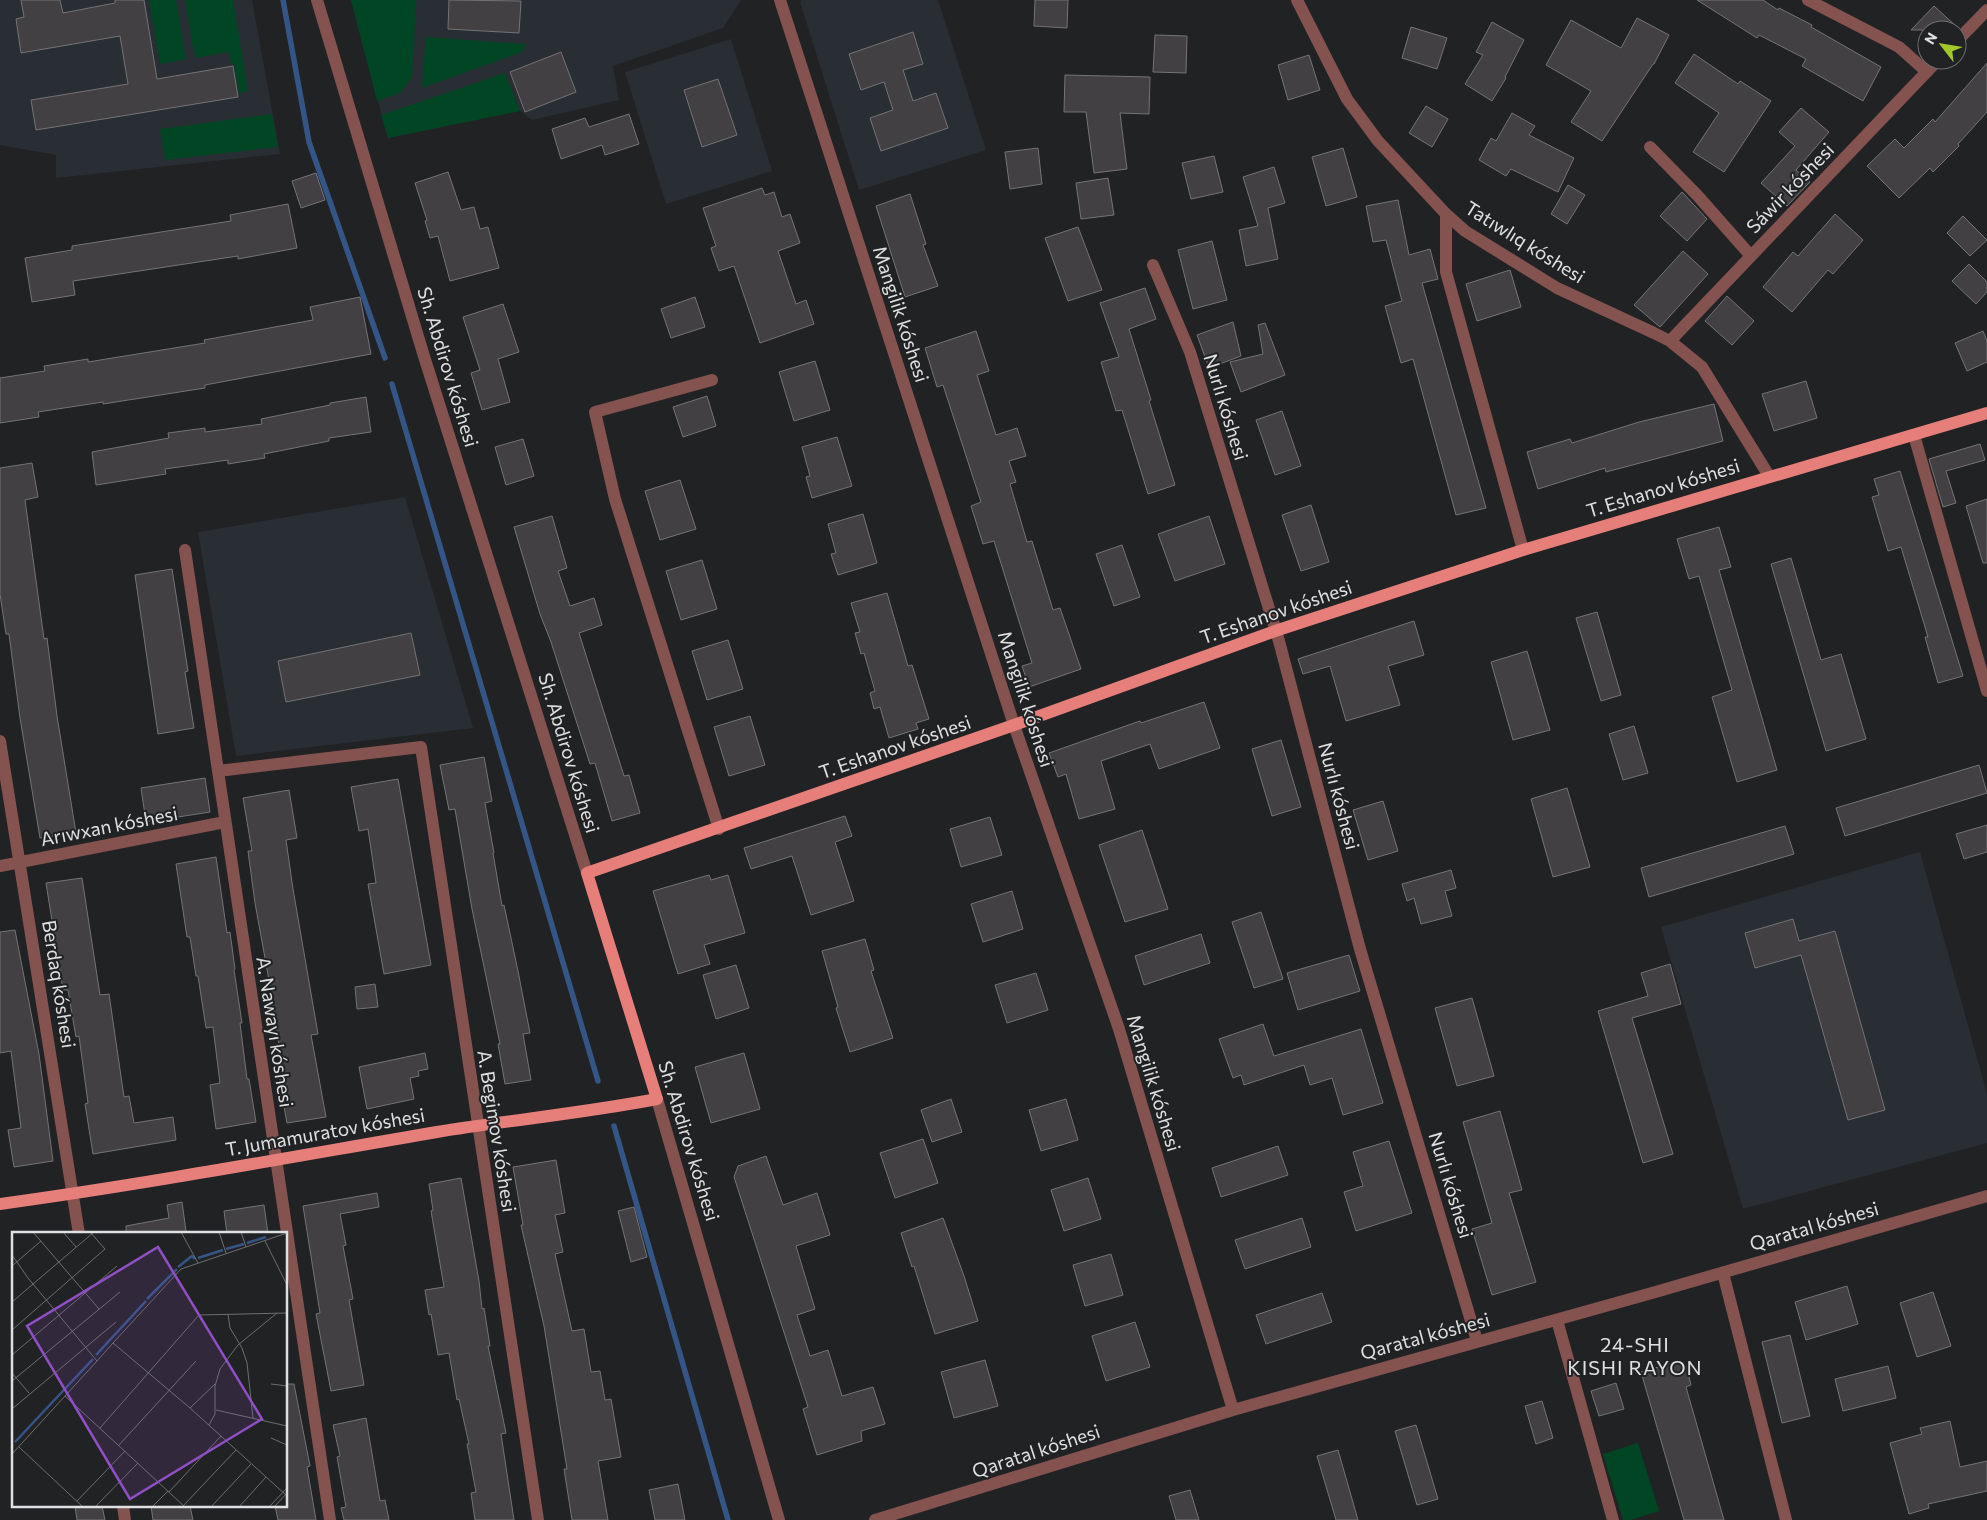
<svg xmlns="http://www.w3.org/2000/svg" width="1987" height="1520" font-family="Commissioner,sans-serif">
	<style>
		.built { fill: #282e34 }
		.green { fill: #004624 }
		.lines { fill: none; stroke-linecap: round; stroke-linejoin: round }
		.stream { stroke: #355587; stroke-width: 5.5 }
		.building { fill: #424043; stroke: #747375 }
		.minor { stroke: #84524f; stroke-width: 12 }
		.major { stroke: #e67f7a; stroke-width: 12 }
		.labels { text-anchor: middle; stroke-width: 4; stroke-linejoin: round; paint-order: stroke }
		.street-label { font-size: 19px; fill: #dfe0e1; stroke: #212224 }
		.neighbourhood-label { font-size: 20px; letter-spacing: 1px; fill: #dfe0e1; stroke: #212224 }
		.inset-river { fill: none; stroke: #355587; stroke-width: 2.5 }
		.inset-road { fill: none; stroke: #6d6e70; stroke-width: 1 }
		.view { fill: #8f50c6; fill-opacity: 0.15; stroke: #8f50c6; stroke-width: 2.5 }
		.inset-edge { fill: none; stroke: #dfe0e1; stroke-width: 2.5 }
	</style>
	<rect width="100%" height="100%" fill="#212224"/>
	<path class="built" d="M0 0H252L280 154 56 178V155L0 145Z
		M351 0H741L723 28 613 66 619 100 532 120 520 111 388 138Z
		M802 0H938L986 150 859 190 800 2Z
		M731 39 772 171 666 204 625 72Z
		M405 497 473 728 236 756 198 532Z
		M1920 852 1987 1094V1143L1743 1209 1661 927Z"/>
	<path class="green" d="M149 0H176L186 59 160 64Z
		M185 0H233L248 91 239 93 234 64H231L229 52 195 58Z
		M351 0H416L412 78 400 93 377 101Z
		M426 37 526 44 522 52 422 88Z
		M505 73 520 111 388 138 381 115Z
		M272 114 278 147 165 160 160 129Z
		M1638 1443 1659 1511 1630 1520H1623L1603 1454Z"/>
	<g class="lines">
		<path class="stream" d="M283 0 309 142 385 358
			M392 384 598 1081
			M614 1126 728 1520"/>
	</g>
	<path class="building" d="M21 0H60L63 13 115 3V0H144L157 79 233 66 238 97 36 130 31 100 128 84 120 36 21 53 16 19 24 17Z
		M449 0 521 1 519 33 448 29Z
		M1035 0H1068L1067 28 1034 26Z
		M1697 0H1763L1778 10 1779 8 1812 25 1811 27 1881 67 1863 101 1802 66 1806 59 1759 35 1757 38Z
		M1934 6 1958 28 1956 30H1911Z
		M1637 18 1669 35 1654 64H1653L1602 141 1571 122 1591 91 1546 65 1571 20 1621 48Z
		M1492 22 1524 40 1505 77 1506 78 1492 101 1465 84 1483 55 1476 52Z
		M1411 27 1447 38 1437 69 1402 58Z
		M913 32 923 64 903 70 913 101 936 93 948 128 881 151 870 118 893 110 884 82 861 90 849 54Z
		M1155 35 1187 36 1186 73 1153 72Z
		M561 52 576 92 525 112 510 72Z
		M1694 54 1738 84 1740 81 1771 101 1724 172 1693 152 1719 113 1675 83Z
		M1309 55 1320 90 1288 100 1278 65Z
		M1987 63V112L1958 144 1959 146 1933 172 1930 168 1899 198 1867 166 1895 139 1904 148 1933 119 1935 122Z
		M1065 75 1150 77 1149 114 1120 113 1127 169 1094 173 1086 112H1064Z
		M718 79 737 135 702 147 684 90Z
		M1426 106 1448 119 1432 147 1409 133Z
		M1801 108 1829 132 1796 170 1810 182 1787 206 1761 183 1795 146 1779 132Z
		M1512 113 1535 126 1529 135 1574 158 1558 192 1511 169 1506 176 1479 160 1491 138 1496 141Z
		M629 114 639 144 605 155 602 145 561 159 552 129 585 118 589 127Z
		M1038 148 1042 184 1010 189 1005 152Z
		M1343 148 1357 197 1326 206 1312 157Z
		M1214 156 1223 192 1191 199 1182 163Z
		M1274 167 1285 203 1268 208 1278 259 1246 266 1239 230 1258 226 1243 177Z
		M448 172 461 210 474 207 480 229 488 227 499 268 450 281 438 236 430 238 425 221 427 220 415 183Z
		M316 173 325 200 301 208 292 181Z
		M1108 178 1114 215 1081 219 1076 183Z
		M1568 185 1585 195 1567 224 1551 214Z
		M762 188 765 195 774 192 782 217 790 214 800 243 778 251 796 304 806 300 814 324 760 343 734 266 719 271 711 248 716 246 703 208Z
		M1682 192 1707 219 1687 241 1660 216Z
		M910 194 926 244 923 245 938 286 905 297 876 206Z
		M1398 200 1409 255 1430 249 1438 279 1422 283 1486 508 1456 515 1413 359 1401 363 1385 306 1402 301 1386 240 1373 242 1366 206Z
		M288 204 297 248 238 259V256L73 281 75 295 32 302 25 258 72 250V246L231 221 230 215Z
		M1835 214 1863 240 1833 274 1828 270 1792 312 1763 287 1793 252 1798 256Z
		M1963 216 1987 240 1970 256 1947 233Z
		M1078 227 1102 290 1068 301 1045 238Z
		M1212 241 1227 300 1193 309 1178 250Z
		M1683 251 1708 274 1660 327 1634 305Z
		M1969 264 1987 282V292L1976 304 1952 281Z
		M1510 270 1521 307 1477 321 1466 284Z
		M1145 288 1156 319 1129 329 1151 400 1149 401 1175 485 1148 494 1122 410 1116 411 1101 362 1119 357 1100 303Z
		M1727 296 1754 321 1732 345 1705 321Z
		M360 297 371 354 205 385V388L103 404V402L38 412 39 417 0 423V378L45 371 44 366 88 359V362L205 343 204 340 313 320 310 307Z
		M695 297 705 327 671 338 661 309Z
		M503 304 519 352 498 359 510 402 482 410 471 373 480 370 463 317Z
		M1233 322 1241 356 1209 368 1197 335Z
		M1265 323 1285 375 1241 392 1230 362 1263 354 1258 325Z
		M976 331 989 371 977 375 996 435 1017 428 1026 456 1009 461 1016 482 1010 484 1027 542 1032 541 1053 610 1060 608 1081 669 1029 687 1022 666 1032 663 994 541 983 544 971 506 981 502 943 385 937 387 925 348Z
		M1983 331 1987 341V362L1967 371 1955 343Z
		M815 361 830 410 794 421 779 372Z
		M1806 381 1817 418 1774 431 1762 394Z
		M707 396 716 426 683 437 673 407Z
		M366 397 371 432 329 438V441L264 454 265 458 228 464V460L165 469 166 474 96 485 92 452 169 438 168 433 205 428V432L262 424 261 419 330 405V403Z
		M1714 404 1723 441 1606 472 1605 468 1538 489 1527 452 1570 439 1572 443 1639 422Z
		M1282 411 1301 466 1275 475 1256 420Z
		M837 437 852 486 812 498 806 477 810 476 802 447Z
		M523 439 534 476 506 485 495 447Z
		M1980 444 1985 460 1946 471 1956 503 1943 507 1929 459Z
		M32 463 38 497 25 500 44 639 47 638 57 716 76 833 40 838 20 718 9 634H6L0 594V468Z
		M1900 471 1963 676 1938 683 1925 637H1928L1901 547 1888 551 1872 497 1879 495 1874 479Z
		M680 480 696 529 660 540 645 491Z
		M1987 499V563H1983L1966 506Z
		M1311 505 1329 562 1301 571 1282 515Z
		M863 514 877 563 838 575 831 554 836 553 828 524Z
		M552 516 567 568 558 571 570 606 594 598 602 625 579 633 624 776 629 775 640 813 612 821 595 763 590 764 551 642 540 614 514 527Z
		M1209 516 1225 564 1175 581 1158 534Z
		M1719 527 1731 567 1719 570 1777 770 1737 782 1712 697 1732 690 1699 576 1689 579 1677 539Z
		M1122 545 1140 597 1114 606 1096 554Z
		M1791 558 1821 660 1841 654 1866 739 1826 751 1771 564Z
		M702 560 717 609 681 620 666 571Z
		M172 569 188 671 185 672 194 728 158 734 135 575Z
		M887 593 908 666 912 665 929 719 916 723 918 729 889 738 880 707 874 709 870 693 875 691 864 653 861 654 855 633 860 632 851 603Z
		M1597 612 1621 695 1601 701 1576 618Z
		M1414 621 1424 655 1388 666 1400 705 1346 721 1330 666 1303 674 1298 659Z
		M411 633 420 675 286 702 278 661Z
		M728 640 743 689 707 700 692 651Z
		M1527 651 1550 730 1513 740 1491 662Z
		M1204 702 1220 748 1159 769 1150 744 1101 761 1115 809 1079 819 1066 774 1058 777 1049 753 1140 721 1141 723Z
		M750 716 765 765 729 776 714 727Z
		M1634 726 1648 773 1623 780 1609 734Z
		M1281 740 1301 807 1272 816 1252 749Z
		M484 757 492 801 485 803 494 853H493L502 906 504 905 518 971 530 1033 523 1034 531 1080 505 1084 498 1044H500L472 909 455 809 449 810 440 765Z
		M1979 765 1987 793 1845 836 1836 808Z
		M205 778 210 812 146 822 141 788Z
		M398 779 431 965 384 974 368 884 376 883 368 829 359 831 351 787Z
		M1567 788 1590 867 1553 877 1531 799Z
		M289 790 297 838 286 840 293 889 318 1034 311 1035 326 1117 287 1123 279 1080 284 1079 272 997 255 903 248 851H252L243 798Z
		M1383 801 1398 851 1368 860 1353 810Z
		M845 816 852 836 835 842 854 901 811 915 792 856 751 869 744 848Z
		M990 817 1002 855 961 867 950 829Z
		M1987 825V852L1964 859 1956 834Z
		M1785 826 1794 854 1649 897 1641 868Z
		M1142 830 1168 909 1125 922 1099 845Z
		M216 857 227 933 230 932 235 969 234 970 242 1023H240L247 1079H249L256 1122 216 1129 210 1085 220 1083 213 1027 206 1028 198 976H196L190 937H187L176 864Z
		M1451 870 1456 888 1445 891 1452 916 1421 924 1414 898 1407 901 1402 884Z
		M709 875 711 880 728 875 745 933 704 945 710 964 678 974 653 891Z
		M82 878 100 995 109 994 124 1097 129 1096 134 1123 173 1117 176 1140 93 1154 85 1104 88 1103 79 1036 76 1037 68 990H63L46 883Z
		M1012 891 1023 929 983 942 971 904Z
		M1261 912 1283 979 1254 988 1232 922Z
		M1793 919 1799 941 1835 931 1885 1110 1848 1120 1801 955 1755 968 1745 933Z
		M15 930 39 1054 53 1161 14 1167 8 1130 21 1128 11 1051 0 1053V932Z
		M1201 934 1210 963 1144 985 1135 956Z
		M865 939 874 970 871 971 893 1038 850 1052 836 1008 838 1007 822 951Z
		M1349 955 1360 991 1298 1010 1287 973Z
		M1670 964 1681 1004 1632 1018 1673 1154 1643 1163 1598 1011 1648 996 1641 973Z
		M736 965 749 1008 716 1019 703 975Z
		M1036 973 1048 1010 1007 1023 995 985Z
		M375 984 378 1007 357 1009 355 987Z
		M1472 998 1494 1076 1457 1086 1435 1008Z
		M1263 1024 1274 1056 1361 1029 1383 1103 1343 1115 1332 1078 1310 1085 1304 1065 1244 1085 1241 1075 1233 1078 1219 1039Z
		M425 1053 428 1069 418 1071 419 1076 410 1078 414 1099 367 1109 359 1067Z
		M744 1053 760 1109 711 1123 695 1067Z
		M951 1099 962 1132 932 1142 921 1110Z
		M1066 1099 1078 1140 1041 1151 1029 1110Z
		M1500 1111 1522 1190 1509 1193 1536 1282 1492 1295 1472 1229 1492 1223 1463 1122Z
		M923 1139 938 1183 895 1198 880 1153Z
		M1389 1141 1412 1213 1356 1231 1344 1192 1363 1186 1353 1152Z
		M1278 1146 1288 1175 1221 1197 1212 1168Z
		M766 1156 783 1205 817 1193 830 1235 796 1246 815 1309 797 1315 810 1356 828 1350 842 1396 873 1387 885 1424 861 1431 862 1441 817 1455 803 1409 808 1407 734 1177 738 1166Z
		M556 1160 565 1213 555 1215 563 1252 555 1254 572 1331 584 1329 591 1372 600 1371 605 1400 611 1399 621 1457 598 1461 608 1520H572L564 1469H567L544 1326 521 1225H523L513 1167Z
		M461 1178 479 1281 482 1309 484 1308 490 1346H488L506 1433 501 1434 514 1520H475L471 1493 476 1492 467 1444H469L459 1399 457 1400 449 1353 438 1355 431 1314 429 1315 425 1290 444 1287 431 1211 433 1210 429 1184Z
		M1088 1178 1101 1219 1064 1231 1051 1190Z
		M377 1193 379 1207 340 1214 346 1245 343 1246 353 1299 349 1300 364 1385 331 1391 316 1314 320 1313 303 1206Z
		M182 1202 186 1231 169 1234H126V1226L169 1218 167 1205Z
		M264 1205 268 1234H227L224 1211Z
		M634 1207 647 1257 631 1262 618 1211Z
		M943 1218 964 1276 978 1321 935 1334 914 1266 912 1267 901 1233Z
		M1302 1218 1311 1247 1245 1269 1235 1240Z
		M1111 1254 1123 1295 1085 1306 1073 1265Z
		M1847 1286 1858 1324 1806 1340 1795 1302Z
		M1933 1292 1951 1346 1917 1357 1900 1303Z
		M1322 1293 1332 1322 1266 1344 1256 1315Z
		M1135 1322 1150 1367 1106 1381 1092 1336Z
		M1790 1335 1810 1416 1782 1423 1762 1342Z
		M985 1360 998 1406 954 1418 941 1372Z
		M1679 1361 1681 1367 1686 1365 1691 1385 1686 1387 1724 1520H1684L1641 1372Z
		M1888 1366 1896 1398 1843 1411 1835 1379Z
		M1616 1383 1624 1409 1599 1416 1591 1391Z
		M286 1384H294L310 1466 307 1467 316 1520H278L275 1506H286Z
		M1542 1401 1553 1438 1536 1444 1525 1406Z
		M366 1418 380 1501 385 1500 389 1520H344L341 1508 346 1507 337 1457 340 1456 333 1425Z
		M1950 1421 1960 1467 1987 1461V1491L1928 1504 1929 1508 1909 1514 1890 1443 1922 1434 1920 1428Z
		M1416 1425 1438 1499 1417 1505 1395 1431Z
		M1338 1450 1358 1520H1336L1317 1456Z
		M678 1484 685 1520H655L649 1490Z
		M1190 1490 1199 1520H1176L1169 1496Z
		M75 1506H102L105 1520H77Z
		M151 1506H190L193 1520H153Z"/>
	<g class="lines">
		<path class="minor" d="M317 0 423 353 587 873
			M780 0 1014 725 1119 1029 1233 1410
			M1297 0 1347 99 1378 141 1446 214 1465 231 1557 288 1654 333 1670 341 1702 367 1769 476
			M1808 0 1899 47 1927 72
			M1957 41 1987 10
			M1650 147 1697 195 1751 256
			M1446 214V272L1523 550
			M1153 265 1190 352 1279 641 1360 949 1477 1341
			M1670 341 1938 60
			M712 380 595 412 615 499 719 829
			M1914 435 1987 691
			M185 550 330 1520
			M0 741 79 1234
			M218 771 421 747 538 1520
			M0 866 225 822
			M657 1099 779 1520
			M1723 1273 1786 1520
			M1557 1320 1613 1520
			M123 1506 125 1520
			M875 1520 1233 1410 1652 1293 1987 1196"/>
		<path class="major" d="M0 1204C146 1184 291 1157 437 1132 510 1120 584 1113 657 1099L587 873 1014 725 1275 631 1523 550 1987 413"/>
	</g>
	<g class="labels">
		<g class="street-label">
			<text transform="translate(1790 188) rotate(-46)" y="7">Sáwir kóshesi</text>
			<text transform="translate(1525 242) rotate(32)" y="7">Tatıwlıq kóshesi</text>
			<text transform="translate(901 314) rotate(72)" y="7">Mangilik kóshesi</text>
			<text transform="translate(448 367) rotate(73)" y="7">Sh. Abdirov kóshesi</text>
			<text transform="translate(1226 407) rotate(73)" y="7">Nurlı kóshesi</text>
			<text transform="translate(1663 488) rotate(-17)" y="7">T. Eshanov kóshesi</text>
			<text transform="translate(1276 612) rotate(-19)" y="7">T. Eshanov kóshesi</text>
			<text transform="translate(1026 699) rotate(72)" y="7">Mangilik kóshesi</text>
			<text transform="translate(895 747) rotate(-19)" y="7">T. Eshanov kóshesi</text>
			<text transform="translate(569 753) rotate(73)" y="7">Sh. Abdirov kóshesi</text>
			<text transform="translate(1339 796) rotate(75)" y="7">Nurlı kóshesi</text>
			<text transform="translate(109 826) rotate(-11)" y="7">Arıwxan kóshesi</text>
			<text transform="translate(59 984) rotate(81)" y="7">Berdaq kóshesi</text>
			<text transform="translate(275 1032) rotate(81)" y="7">A. Nawayı kóshesi</text>
			<text transform="translate(1154 1083) rotate(73)" y="7">Mangilik kóshesi</text>
			<text transform="translate(497 1131) rotate(81)" y="7">A. Begimov kóshesi</text>
			<text transform="translate(325 1132) rotate(-10)" y="7">T. Jumamuratov kóshesi</text>
			<text transform="translate(689 1141) rotate(73)" y="7">Sh. Abdirov kóshesi</text>
			<text transform="translate(1451 1185) rotate(73)" y="7">Nurlı kóshesi</text>
			<text transform="translate(1814 1226) rotate(-16)" y="7">Qaratal kóshesi</text>
			<text transform="translate(1425 1336) rotate(-15)" y="7">Qaratal kóshesi</text>
			<text transform="translate(1036 1451) rotate(-18)" y="7">Qaratal kóshesi</text>
		</g>
		<g class="neighbourhood-label">
			<text x="1635" y="1352">24-SHI<tspan x="1635" dy="23">KISHI RAYON</tspan></text>
		</g>
	</g>
	<g transform="translate(12 1232)">
		<rect width="275" height="275" fill="#212224"/>
		<path class="inset-river" d="M235 11 254 5M214 17 232 12M186 26 211 18M166 35 180 24 183 27M135 67 165 37M84 123 134 69M3 210 81 127"/>
		<path class="inset-road" d="M21 0 87 77M51 0 64 15M169 0 186 31M207 0 214 21M229 0 234 15M253 9 275 53M0 23 16 46 85 129 101 111 178 176 275 264M0 34 29 9M0 70 82 0M216 82 218 96 230 116 235 131 241 186M0 98 93 17 78 0M101 111 169 37 275 1M0 123 105 34M0 141 17 161M0 149 108 60M259 152 275 154M53 164 173 275M178 176 203 152M0 177 104 90M204 178 275 194M197 193 203 182V154L208 137 226 113 265 81M88 196 187 83 275 81M259 206 275 213M107 213 184 129M7 215 71 275M0 222 85 129M157 260 209 204M65 269 113 219M171 274 224 218M83 275 126 231M140 275 156 259M199 275 239 232M227 275 254 245M257 275 275 256M262 275 275 261"/>
		<path class="view" d="M146 15 250 187 118 267 15 94Z"/>
		<rect width="275" height="275" class="inset-edge"/>
	</g>
	<g transform="translate(1942 45) rotate(301)"><circle r="24" fill="#212224" stroke="#6d6e70"/>
	<path d="M0-4L9 19L0 12L-9 19Z" fill="#a2c929"/>
	<text y="-8" font-size="14" font-weight="bold" text-anchor="middle" fill="#dfe0e1">N</text>
	</g>
</svg>
